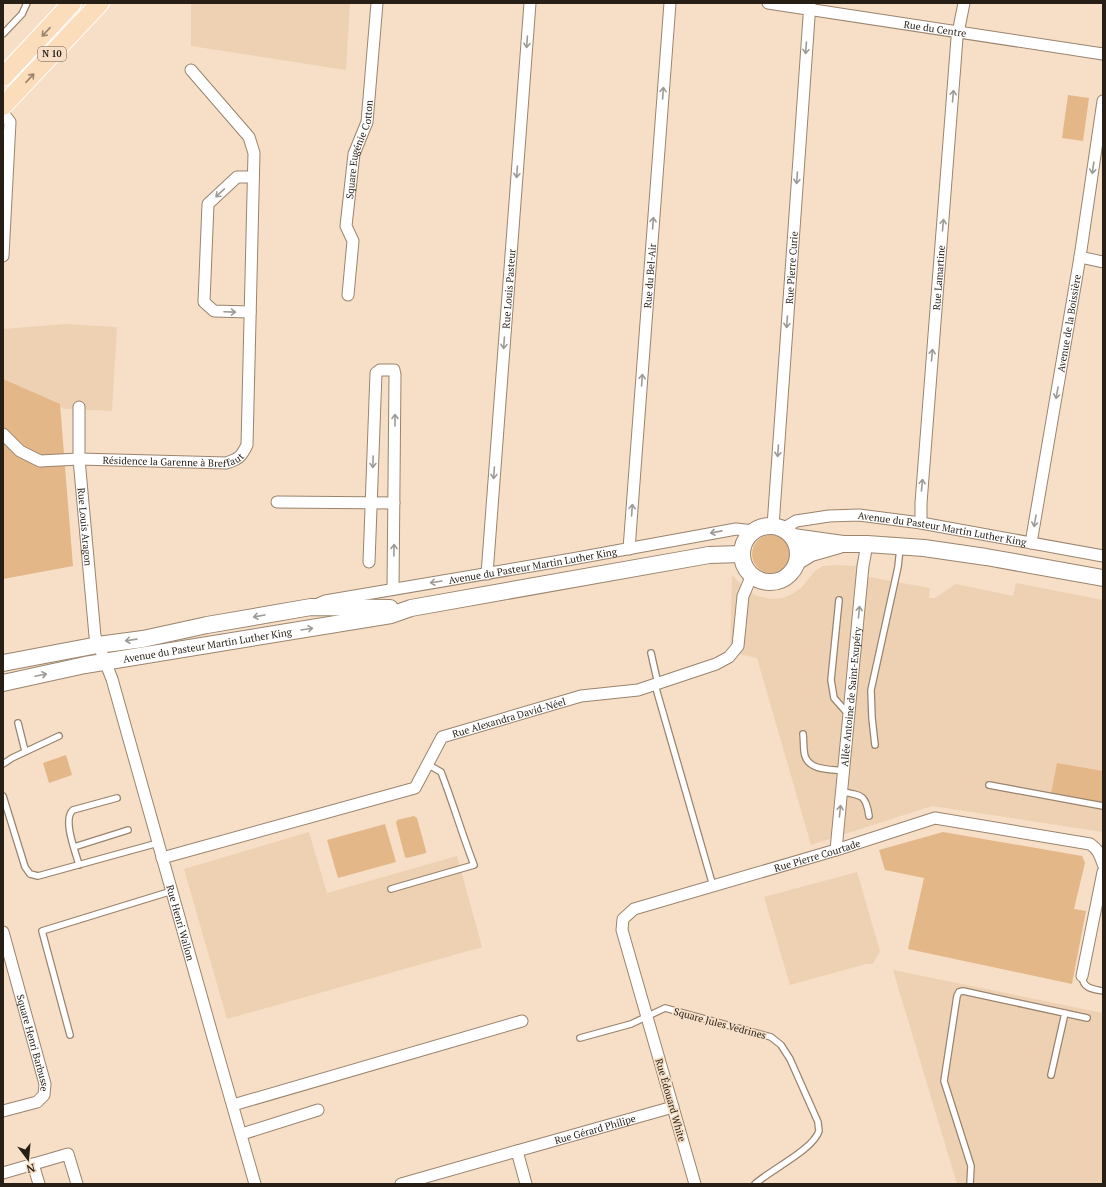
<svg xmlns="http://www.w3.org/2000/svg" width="1106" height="1187" font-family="'PT Serif',serif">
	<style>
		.built { fill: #eed1b3 }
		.green { fill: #e4b789 }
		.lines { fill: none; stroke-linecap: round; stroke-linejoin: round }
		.lane-casing { stroke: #9a846e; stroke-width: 8 }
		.street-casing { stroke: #9a846e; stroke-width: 13 }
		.secondary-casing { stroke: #9a846e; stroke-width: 18 }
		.primary-casing { stroke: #fff; stroke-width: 20 }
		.lane { stroke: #fff; stroke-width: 5.5 }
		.street { stroke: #fff; stroke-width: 11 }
		.secondary { stroke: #fff; stroke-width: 16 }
		.primary { stroke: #fbdcbb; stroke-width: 18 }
		.oneway { stroke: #9c8670 }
		.oneway2 { stroke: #9e9a96 }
		.labels { text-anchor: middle; stroke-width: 3.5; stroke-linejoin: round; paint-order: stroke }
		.shield { fill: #f6dfc6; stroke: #65584a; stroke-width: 1 }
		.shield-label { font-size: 9px; font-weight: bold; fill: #271e15 }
		.street-label { font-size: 10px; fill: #271e15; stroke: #f6dfc6 }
	</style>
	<rect width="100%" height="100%" fill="#f6dfc6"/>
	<path class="built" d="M191 3H350L346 70 191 46Z
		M66 324 117 327 112 411 64 409 3 383V329Z
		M835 565 859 566 858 575 930 588 929 598H935L956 584 1013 596 1016 583 1103 600V832L932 806 811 845 757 658 730 652 732 575 741 584 754 595 770 599 783 598 794 593 801 588 815 571 823 566Z
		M309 832 327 893 457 856 482 947 227 1019 184 869Z
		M857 872 880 951 873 964H866L790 985 764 897Z
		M893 970 1103 1013V1184H957Z"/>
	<path class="green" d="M1068 95 1089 98 1083 141 1062 138Z
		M3 379 60 404 73 566 3 579Z
		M752 554a19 19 0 1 1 38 0a19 19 0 1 1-38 0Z
		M66 755 72 775 49 783 43 763Z
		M1057 763 1103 771V804L1051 794Z
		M414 816 417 818 426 851V853L407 858 405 857 396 823 397 820Z
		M385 824 396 862 338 878 327 840Z
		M943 832 1082 856 1085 863 1074 909 1086 911 1072 984 908 949 924 878 885 870 879 850Z"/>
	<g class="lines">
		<defs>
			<path id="lane" d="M3 34 22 14 27 3
				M839 600 831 680 834 698 849 715
				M651 653 658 684
				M655 685 713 886
				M18 723 25 751
				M803 734C804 741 803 749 805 756 810 771 831 769 844 771
				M875 745 872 718 871 690 898 567 900 548
				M3 764 12 758 59 736
				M989 785 1103 806
				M842 792C862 795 866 795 869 816
				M3 796 25 867 30 874 38 876 158 843
				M74 847 128 830
				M79 865C76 853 62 819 73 810L117 798
				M391 889 474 865C462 834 453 803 441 772L427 764
				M1082 976C1083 989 1093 989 1103 991
				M70 1035 42 931 172 891
				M580 1038 631 1024 665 1008 771 1037 781 1045 790 1059 818 1122C818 1125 819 1129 819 1131 813 1150 770 1170 755 1184
				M1051 1075 1065 1013
				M970 1184 971 1166 944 1081 957 996 959 992 963 991 1087 1018"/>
			<g id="street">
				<path id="s1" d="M768 3 1103 54"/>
				<path d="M3 113 10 122 3 256"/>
				<path d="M1080 257 1103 262"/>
				<path id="s2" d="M348 295 353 241 346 226 354 154 367 122 377 3"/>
				<path d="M250 312 214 311 204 302 208 204 237 177H253"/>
				<path id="s3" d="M79 407V459L95 636 112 679 212 1034 255 1184"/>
				<path id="s4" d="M3 434 20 451 40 461 79 459 226 463C239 459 241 457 247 445L254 153 249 137 191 70"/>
				<path d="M277 502 394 503"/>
				<path id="s5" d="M921 523V503L957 38 964 3"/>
				<path id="s6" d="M773 526 810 3"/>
				<path id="s7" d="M783 529 796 521 829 516 859 515 921 523 1103 556"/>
				<path id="s8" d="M1031 543 1080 257 1103 101"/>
				<path id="s9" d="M629 549 670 3"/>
				<path d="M369 562 376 373 380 370H394L395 375 393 589"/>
				<path id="s10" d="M487 574 530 3"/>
				<path id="s11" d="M320 603 325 601 572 559 736 529 754 531"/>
				<path id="s12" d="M836 850 863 566 867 544"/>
				<path id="s13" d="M162 858 415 788 442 737 581 696 638 690 716 664 729 657 738 646 743 596 752 575"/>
				<path id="s14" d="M3 932 45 1084 44 1095 37 1102 3 1111"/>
				<path d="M1082 976 1103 872"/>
				<path d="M233 1105 522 1021"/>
				<path d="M242 1134 318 1110"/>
				<path id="s15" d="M517 1151 673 1107"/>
				<path d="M33 1164 39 1184"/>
				<path d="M3 1173 68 1154 77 1184"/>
				<path d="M401 1184 517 1151 526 1184"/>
				<path id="s16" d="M695 1184 622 930 623 919 634 909 836 850 935 818 1090 844C1098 849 1100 855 1103 864"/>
			</g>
			<g id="secondary">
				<circle cx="770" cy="554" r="28"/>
				<path d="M793 537 843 544H867L924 548 986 557 1103 578"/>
				<path d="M798 561 811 553 839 545"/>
				<path d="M3 663 98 645 143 639 207 625 311 607 390 608"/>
				<path id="s17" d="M3 683 85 665 391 615 411 608 709 555 742 554"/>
			</g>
			<path id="primary" d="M3 77 72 3
				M3 106 100 3"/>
		</defs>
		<use href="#lane" class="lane-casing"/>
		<use href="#street" class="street-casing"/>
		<use href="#secondary" class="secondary-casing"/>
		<use href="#primary" class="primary-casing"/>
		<use href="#lane" class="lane"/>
		<use href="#street" class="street"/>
		<use href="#secondary" class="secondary"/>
		<use href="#primary" class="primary"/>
	</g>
	<defs><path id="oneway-shaft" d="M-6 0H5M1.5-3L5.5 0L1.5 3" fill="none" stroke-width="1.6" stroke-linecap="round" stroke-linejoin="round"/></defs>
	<g class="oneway">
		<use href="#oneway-shaft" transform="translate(46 32) rotate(133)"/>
		<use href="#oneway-shaft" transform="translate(30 78) rotate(-47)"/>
	</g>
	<g class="oneway2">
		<use href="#oneway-shaft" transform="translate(527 42) rotate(94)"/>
		<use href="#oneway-shaft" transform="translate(806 48) rotate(94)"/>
		<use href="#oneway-shaft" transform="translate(663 93) rotate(-86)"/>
		<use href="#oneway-shaft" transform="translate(953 96) rotate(-85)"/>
		<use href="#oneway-shaft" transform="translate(1093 168) rotate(98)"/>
		<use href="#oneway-shaft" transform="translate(517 172) rotate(94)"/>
		<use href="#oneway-shaft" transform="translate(797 178) rotate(94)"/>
		<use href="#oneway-shaft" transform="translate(220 193) rotate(137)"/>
		<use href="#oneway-shaft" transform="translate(653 223) rotate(-86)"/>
		<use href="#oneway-shaft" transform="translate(943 225) rotate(-85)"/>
		<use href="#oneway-shaft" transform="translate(230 312) rotate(2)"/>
		<use href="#oneway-shaft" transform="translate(787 322) rotate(94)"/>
		<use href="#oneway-shaft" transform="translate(504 343) rotate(94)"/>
		<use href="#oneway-shaft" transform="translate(932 355) rotate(-85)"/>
		<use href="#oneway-shaft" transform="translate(642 380) rotate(-86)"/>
		<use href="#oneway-shaft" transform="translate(1057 393) rotate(100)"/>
		<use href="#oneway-shaft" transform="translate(395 420) rotate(-90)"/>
		<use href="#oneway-shaft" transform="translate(778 451) rotate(94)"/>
		<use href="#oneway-shaft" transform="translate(373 462) rotate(92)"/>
		<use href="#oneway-shaft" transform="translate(494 473) rotate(94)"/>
		<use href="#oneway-shaft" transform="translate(922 485) rotate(-85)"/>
		<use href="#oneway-shaft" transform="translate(632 510) rotate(-86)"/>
		<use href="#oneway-shaft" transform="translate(1035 521) rotate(100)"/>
		<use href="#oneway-shaft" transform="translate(716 532) rotate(169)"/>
		<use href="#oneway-shaft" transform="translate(394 550) rotate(-89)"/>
		<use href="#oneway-shaft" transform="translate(436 582) rotate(171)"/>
		<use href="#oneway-shaft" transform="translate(859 612) rotate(-85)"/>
		<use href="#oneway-shaft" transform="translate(259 616) rotate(170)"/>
		<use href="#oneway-shaft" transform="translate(307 629) rotate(-9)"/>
		<use href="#oneway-shaft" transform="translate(131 640) rotate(172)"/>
		<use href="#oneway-shaft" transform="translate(41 675) rotate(-12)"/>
		<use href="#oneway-shaft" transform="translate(840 811) rotate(-84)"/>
	</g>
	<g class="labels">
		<rect class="shield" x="38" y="47" width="28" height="14" rx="3"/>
		<g class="shield-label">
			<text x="52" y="57">N 10</text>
		</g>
		<g class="street-label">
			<text dy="4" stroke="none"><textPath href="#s1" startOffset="169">Rue du Centre</textPath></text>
			<text dy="4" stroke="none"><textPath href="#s2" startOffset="149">Square Eugénie Cotton</textPath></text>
			<text dy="4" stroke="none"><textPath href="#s6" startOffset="259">Rue Pierre Curie</textPath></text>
			<text dy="4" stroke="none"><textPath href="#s9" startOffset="274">Rue du Bel-Air</textPath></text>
			<text dy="4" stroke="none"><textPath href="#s5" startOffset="246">Rue Lamartine</textPath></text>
			<text dy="4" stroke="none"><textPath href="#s10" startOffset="286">Rue Louis Pasteur</textPath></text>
			<text dy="4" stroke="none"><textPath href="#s8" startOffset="223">Avenue de la Boissière</textPath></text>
			<text dy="4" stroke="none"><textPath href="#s4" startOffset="180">Résidence la Garenne à Breffaut</textPath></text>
			<text dy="4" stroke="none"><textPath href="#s3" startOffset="120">Rue Louis Aragon</textPath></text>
			<text dy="4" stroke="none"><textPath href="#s7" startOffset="163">Avenue du Pasteur Martin Luther King</textPath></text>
			<text dy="4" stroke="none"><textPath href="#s11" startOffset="216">Avenue du Pasteur Martin Luther King</textPath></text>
			<text dy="4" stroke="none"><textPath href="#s17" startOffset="208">Avenue du Pasteur Martin Luther King</textPath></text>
			<text dy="4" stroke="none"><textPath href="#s12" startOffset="154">Allée Antoine de Saint-Exupéry</textPath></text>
			<text dy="4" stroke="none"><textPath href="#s13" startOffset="390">Rue Alexandra David-Néel</textPath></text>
			<text dy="4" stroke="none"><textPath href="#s16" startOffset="481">Rue Pierre Courtade</textPath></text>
			<text dy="4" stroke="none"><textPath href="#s3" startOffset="529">Rue Henri Wallon</textPath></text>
			<text transform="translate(720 1023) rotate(15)" y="4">Square Jules Vedrines</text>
			<text dy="4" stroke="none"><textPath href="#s14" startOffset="115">Square Henri Barbusse</textPath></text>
			<text transform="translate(671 1100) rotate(74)" y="4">Rue Édouard White</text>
			<text dy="4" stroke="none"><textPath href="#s15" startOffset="81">Rue Gérard Philipe</textPath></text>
		</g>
	</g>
	<rect width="1106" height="1187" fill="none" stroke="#271e15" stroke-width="8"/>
	<g transform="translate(28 1159) rotate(164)" stroke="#f6dfc6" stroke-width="3" paint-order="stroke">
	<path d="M0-3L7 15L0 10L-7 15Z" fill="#271e15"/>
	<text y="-6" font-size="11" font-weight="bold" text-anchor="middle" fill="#271e15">N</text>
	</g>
</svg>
